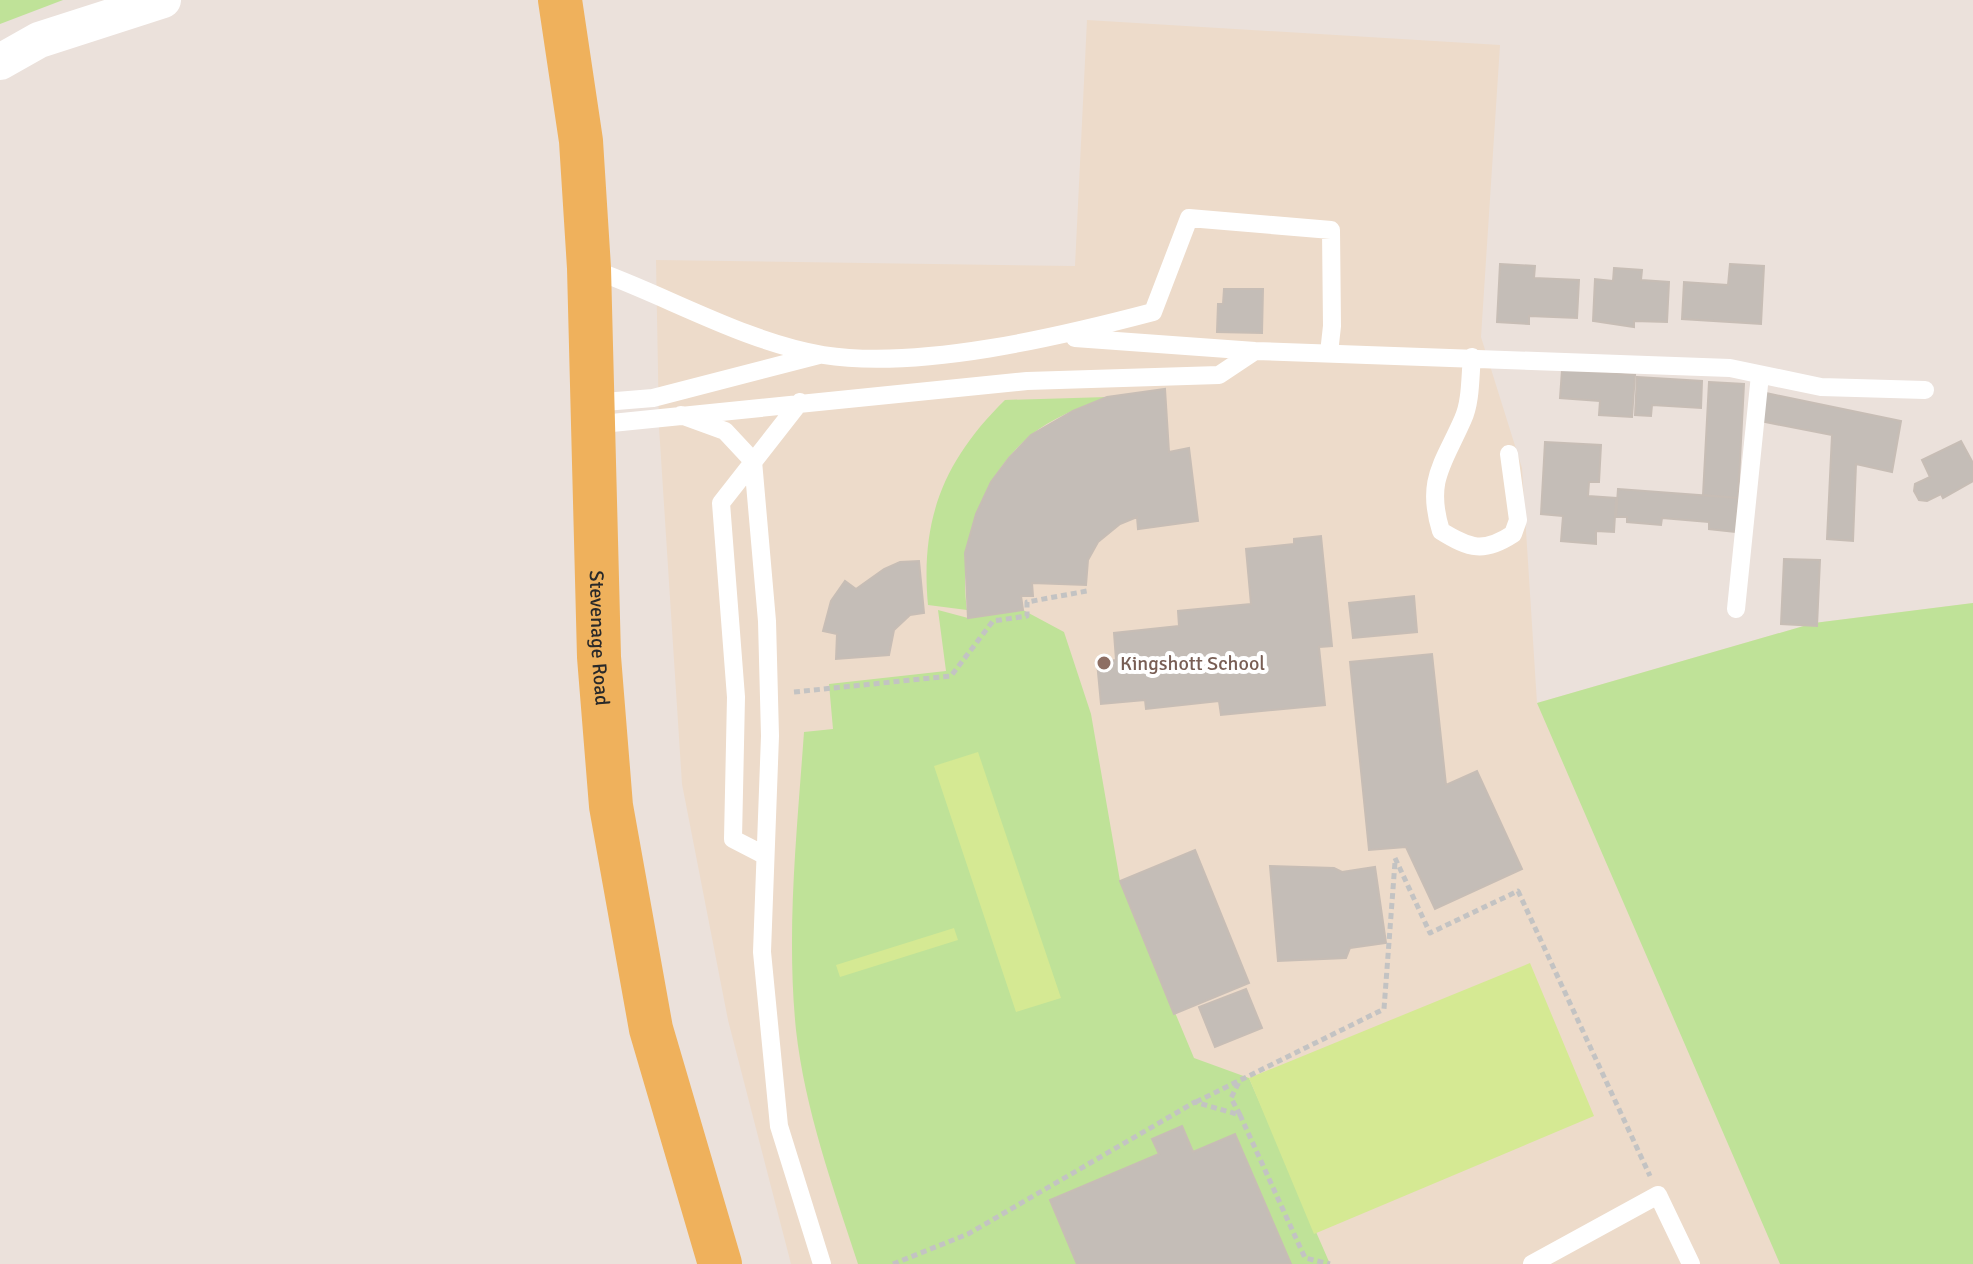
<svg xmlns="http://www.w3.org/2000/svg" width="1973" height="1264" font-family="Signika,sans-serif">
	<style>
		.education { fill: #eddbca }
		.green { fill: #bfe298 }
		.pitch { fill: #d5e993 }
		.building { fill: #c4bdb7; stroke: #c7bdb5; stroke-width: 2 }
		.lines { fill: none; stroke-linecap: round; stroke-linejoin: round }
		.path { stroke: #c3c3c3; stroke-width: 5; stroke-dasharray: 6 4; stroke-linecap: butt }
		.lane { stroke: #fff; stroke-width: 18 }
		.street { stroke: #fff; stroke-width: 36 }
		.primary { stroke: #efb15c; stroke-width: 44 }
		.education-dot { fill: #8d6e63; stroke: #fff; stroke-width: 3 }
		.labels { text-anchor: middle; stroke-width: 8; stroke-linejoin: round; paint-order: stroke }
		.street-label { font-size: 20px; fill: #292929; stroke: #fff }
		.education-label { font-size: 20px; fill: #785e54; stroke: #fff; text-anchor: start }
	</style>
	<rect width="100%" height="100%" fill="#ebe1db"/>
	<path class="education" d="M1087 20 1500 45 1481 337 1522 468 1537 703 1814 623 1973 603V1264H791L728 1020 682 784 659 427 656 260 1075 266Z"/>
	<path class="green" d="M0 0H63L0 24Z
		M1107 397C1081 407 1051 418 1030 436 980 478 958 546 967 610L928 605C920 519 944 460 1005 400Z
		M1973 603V1264H1780L1537 703 1814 623Z
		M938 610 968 618 1023 610 1064 632 1091 714 1120 881 1194 1058 1249 1078 1330 1264H858C833 1187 805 1110 796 1030 786 931 797 831 804 732L833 729 829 684 946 671Z"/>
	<path class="pitch" d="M978 752 1061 998 1016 1012 934 766Z
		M954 928 958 940 840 977 836 965Z
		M1530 963 1594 1116 1314 1234 1249 1078Z"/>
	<path class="building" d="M1500 264 1535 266 1534 278 1579 280 1577 318 1529 316V324L1497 322Z
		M1730 264 1764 266 1761 324 1682 319 1684 282 1728 285Z
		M1614 268 1642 270 1641 280 1669 282 1667 322 1634 321V327L1593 321 1595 279 1613 281Z
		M1224 289H1263L1262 333 1217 332 1218 304H1223Z
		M1562 370 1635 375 1632 417 1599 415 1600 401 1560 398Z
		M1637 377 1702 381 1701 408 1652 405 1651 416 1635 415Z
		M1709 382 1744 384 1738 498 1703 495Z
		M1165 389 1169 452 1189 448 1198 521 1138 529 1137 517 1120 524 1098 542 1088 560 1086 585 1032 583 1033 596H1021L1023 610 968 618 965 553 976 514 991 482 1009 458 1031 435 1073 411 1107 397Z
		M1766 393 1901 421 1892 472 1856 464 1853 541 1827 539 1832 435 1760 421Z
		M1961 441 1973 463V481L1943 498 1941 494 1927 501 1919 500 1914 491 1915 484 1930 477 1922 460Z
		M1545 442 1601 445 1599 482H1589L1588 496 1616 498 1614 532 1596 531V544L1561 541 1563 516 1541 514Z
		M1618 489 1738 498 1735 532 1709 529V522L1662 518 1661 525 1627 522V517H1616Z
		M1321 536 1332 646 1319 647 1325 705 1221 715 1219 701 1146 709 1145 700 1101 704 1097 662 1116 660 1114 633 1179 626 1178 611 1251 604 1246 549 1294 544V539Z
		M1784 559 1820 560 1817 626 1781 624Z
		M919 561 924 613 910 615 894 630 889 655 836 659 837 634 823 631 831 601 845 581 856 589 884 569 900 562Z
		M1414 596 1417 632 1353 638 1349 603Z
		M1432 654 1446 785 1477 771 1522 869 1435 909 1406 847 1369 850 1350 662Z
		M1195 850 1249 983 1174 1014 1120 881Z
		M1270 866 1334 868 1342 872 1375 867 1386 943 1350 948 1346 958 1278 961Z
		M1246 989 1262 1028 1215 1047 1199 1007Z
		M1182 1126 1193 1152 1235 1134 1291 1264H1077L1050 1200 1159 1154 1152 1139Z"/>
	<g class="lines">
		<path class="path" d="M794 692 951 676 993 621 1027 616V602L1087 591
			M1395 858 1430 933 1518 891 1650 1176
			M1196 1102 1384 1009 1395 862
			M1240 1115 1231 1098 1240 1080
			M893 1264 968 1234 1195 1102 1240 1115 1305 1258 1330 1264"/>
		<path class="lane" d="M589 268C666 295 742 341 823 355 920 370 1058 337 1153 312L1189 218 1331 230 1332 326 1329 353
			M1075 338 1255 351 1730 368 1821 387 1925 390
			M1472 357C1470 376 1471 402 1463 419 1444 463 1425 480 1441 531 1470 549 1484 553 1513 534L1518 520 1509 454
			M592 403 653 398 819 355
			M681 415 725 431 753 461 767 621 770 736 762 952 779 1126 822 1264
			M592 425 1027 381 1219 375 1255 351
			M1736 609 1760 375
			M764 855 733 839 736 697 721 503 800 402
			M1532 1264 1658 1195 1691 1264"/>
		<path class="street" d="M0 62 39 40 163 0"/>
		<path class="primary" id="s1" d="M560 0 581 141 589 268 599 657 611 806 651 1029 720 1264"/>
	</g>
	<circle class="education-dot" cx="1104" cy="663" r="8"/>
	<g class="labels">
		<g class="street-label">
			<text dy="7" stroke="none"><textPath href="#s1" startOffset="640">Stevenage Road</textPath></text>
		</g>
		<g class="education-label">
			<text x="1120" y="670">Kingshott School</text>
		</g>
	</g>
</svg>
